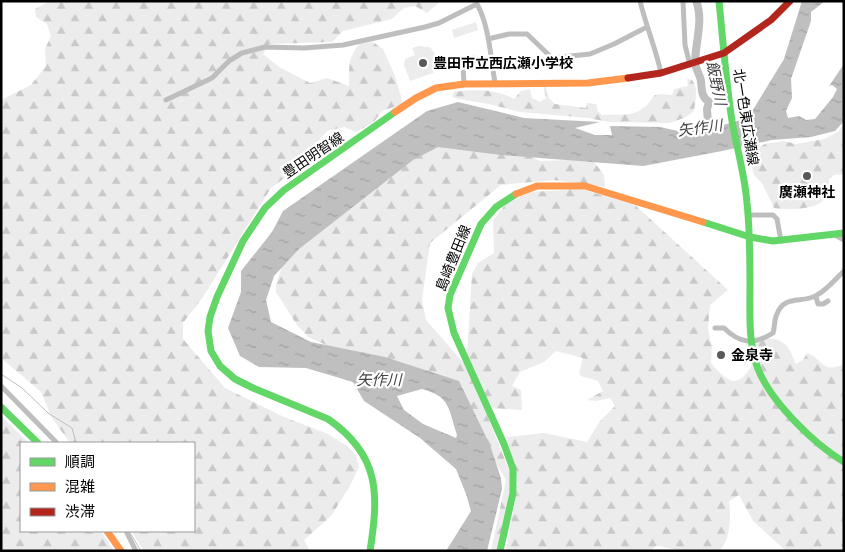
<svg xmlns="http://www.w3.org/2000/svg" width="845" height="552" font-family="'Titillium Web','Noto Sans JP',sans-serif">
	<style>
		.forest { fill: url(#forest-firs) }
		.green { fill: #ececec }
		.water { fill: url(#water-ripples); fill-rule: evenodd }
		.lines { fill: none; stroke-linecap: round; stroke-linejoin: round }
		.stream { stroke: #bfbfbf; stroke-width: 1 }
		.river { stroke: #bfbfbf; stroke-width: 8 }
		.street { stroke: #bebebe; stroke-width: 5 }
		.fast { stroke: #63d668; stroke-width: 7 }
		.slow { stroke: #ff974d; stroke-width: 7 }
		.jam { stroke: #b3261e; stroke-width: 7 }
		.poi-dot { fill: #595959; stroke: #fff; stroke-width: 2 }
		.labels { text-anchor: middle; stroke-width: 4.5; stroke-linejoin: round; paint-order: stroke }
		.poi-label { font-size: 14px; font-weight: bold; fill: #000; stroke: #fff; text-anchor: start }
		.street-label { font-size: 14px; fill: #000; stroke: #fff }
		.water-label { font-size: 15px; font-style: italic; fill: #444; stroke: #fff }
	</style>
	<defs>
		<pattern id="forest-firs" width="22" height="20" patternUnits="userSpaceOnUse" patternTransform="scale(1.25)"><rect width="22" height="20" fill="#ececec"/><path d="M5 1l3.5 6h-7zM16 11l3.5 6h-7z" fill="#c9c9c9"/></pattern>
		<pattern id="water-ripples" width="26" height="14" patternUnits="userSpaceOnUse" patternTransform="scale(1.25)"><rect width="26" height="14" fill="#bfbfbf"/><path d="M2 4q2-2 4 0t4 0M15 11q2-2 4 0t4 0" fill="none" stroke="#a2a2a2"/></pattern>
	</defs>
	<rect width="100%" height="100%" fill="#fff"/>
	<path class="forest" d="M50 1H441L427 13 415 6 404 8 392 19 343 31 332 42 269 44 263 54 279 67 310 83 327 78 349 86C350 66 346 62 359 44L373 42 383 49 395 76 403 104 382 111 373 123 356 132 344 127 327 131 290 174 271 188 203 297 183 323V339L225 388 284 417 328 434 347 446 356 455 359 467 350 486 331 516 304 540 310 551H144L131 531H194V443H70L52 418 41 392 1 358V100L31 85 46 66 45 49 51 36 47 24 36 17 35 9Z
		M687 79 692 80C699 89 695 101 694 111L684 118 669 123 609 122 588 118 520 112 489 104 459 99 452 97 454 92C473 89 497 89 514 99L521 91 530 89 532 98 540 102 546 98 543 86H546L549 98 555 104 586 108 587 103 596 104 598 111 602 115C615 114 631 117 642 109 658 99 645 92 672 95L674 89 688 86Z
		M844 124V174L834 175 829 179C828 184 828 191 827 195 820 211 788 210 774 208L762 183 754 175 750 160 754 150 765 144 784 141 796 144 824 139 838 132Z
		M444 140 521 152 540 161 573 160 594 162 604 175 605 187 554 180 501 185 430 243 422 300 426 320 462 361 472 377 513 480 498 551H491L506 480 483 441 460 387 340 351 308 337 297 325 276 292V285L284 260 397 168Z
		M581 189 635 205 728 290 710 305 708 329 712 347 711 363C716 369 726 380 733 381 744 382 754 364 755 355 756 351 755 346 755 342 766 337 781 337 789 349 792 353 793 359 796 364L803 360 807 353C822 357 821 375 844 364V551H786L753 521 739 495 729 501C731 515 731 541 719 551H683L658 546 654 547 652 551H506L518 484 507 437 544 433 587 442 600 421 615 406 610 398 596 401 587 400 603 391 598 381 581 376 579 373 583 358 556 351 544 362 520 372 512 386 521 390 522 410 492 408 477 379 467 356 472 274 478 263 494 253 493 220 507 203 531 192Z
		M1 416 29 443H21V531H101L114 551H1Z"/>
	<path class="green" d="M476 22 478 30 454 38 452 30Z
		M419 46 430 47C437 56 439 63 433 73L410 81 404 65 405 59 415 55 412 48Z"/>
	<path class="water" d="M802 1H825L811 12V21L791 79 792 98 786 111 788 118 799 116 806 120 815 119 833 97 837 89 832 85 829 86 844 64V121L835 131 811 137 772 140 722 151 643 166 501 155 438 147 413 160 299 249 274 276 266 300 271 322 311 342 385 357 459 381 490 445 501 478 502 489 487 551H446L471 511 466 494 456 469 420 438 364 401 353 382 306 368 259 367 240 356 228 328 241 292V271L272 232 283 211 427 111 458 102 524 118 600 122 575 128 595 135H612L610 126 660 127 678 131 723 125 748 118 784 59ZM422 389C451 397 448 408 457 435L456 438 423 424 404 410 397 396Z"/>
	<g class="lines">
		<path class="stream" d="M1 374 22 388 48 413 72 428 76 443
			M129 531 141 551"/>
		<path class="river" d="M696 1C704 19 695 44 695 63 696 70 700 75 701 81 702 90 701 97 709 102L707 109 709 136"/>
		<path class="street" d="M640 1C646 26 656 49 661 73
			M683 1 685 45 690 65
			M488 39 509 34H527L552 58 590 54 614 44 647 27
			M464 84 463 66 466 62 474 58
			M166 100 212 78 229 61 242 53 265 47 304 48 343 45 425 27 439 23 477 4C489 25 491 59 495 83
			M748 215H773L777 219 781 241
			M835 235 844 240
			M816 297 818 304H823L828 301
			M715 328H724C740 344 754 345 773 333 775 327 774 319 777 314 784 294 803 304 817 295 828 289 835 279 844 271
			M1 386 57 443
			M126 531 136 551"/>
		<path class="fast" d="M719 1C723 41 726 82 732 121 737 149 745 176 747 203 750 231 750 259 750 286 750 314 748 343 758 369 771 402 814 444 844 462
			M703 222 750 237 773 241 844 233
			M1 407 38 443
			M370 551C379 494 380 455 328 419L253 388 235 379 220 366 211 351 208 331 210 317 217 297 243 241 265 208 284 190 395 112
			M500 551 513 493V469L504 444 454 333 448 308 450 295 481 224 496 207 516 194"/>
		<path class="slow" d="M395 112 416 98 436 88 464 84 588 83 628 78
			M516 194 537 186H585L703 222
			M107 531 121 551"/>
		<path class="jam" d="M628 78 661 73 724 53 771 20 790 1"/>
	</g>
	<g class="poi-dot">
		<circle cx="423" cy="63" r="5"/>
		<circle cx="807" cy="176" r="5"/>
		<circle cx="721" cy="355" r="5"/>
	</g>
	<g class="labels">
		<g class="poi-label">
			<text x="433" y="68">豊田市立西広瀬小学校</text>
			<text x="807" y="197" text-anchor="middle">廣瀬神社</text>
			<text x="731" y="360">金泉寺</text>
		</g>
		<g class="street-label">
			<text transform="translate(746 117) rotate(81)" y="5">北一色東広瀬線</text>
			<text transform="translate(313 155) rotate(-34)" y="5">豊田明智線</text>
			<text transform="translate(453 258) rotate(-68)" y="5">島崎豊田線</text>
		</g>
		<g class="water-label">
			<text transform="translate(716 83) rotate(78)" y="5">飯野川</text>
			<text transform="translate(700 128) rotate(-7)" y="5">矢作川</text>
			<text x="379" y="385">矢作川</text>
		</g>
	</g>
	<rect width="845" height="552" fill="none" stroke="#000000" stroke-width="5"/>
	<rect x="20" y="442" width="175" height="90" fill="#ffffff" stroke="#999999"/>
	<rect x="30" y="458" width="25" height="8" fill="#63d668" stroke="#999999"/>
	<text x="65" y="467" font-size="15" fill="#000000">順調</text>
	<rect x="30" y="483" width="25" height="8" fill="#ff974d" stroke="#999999"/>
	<text x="65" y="492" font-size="15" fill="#000000">混雑</text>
	<rect x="30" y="508" width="25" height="8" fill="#b3261e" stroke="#999999"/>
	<text x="65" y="517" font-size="15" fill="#000000">渋滞</text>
</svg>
